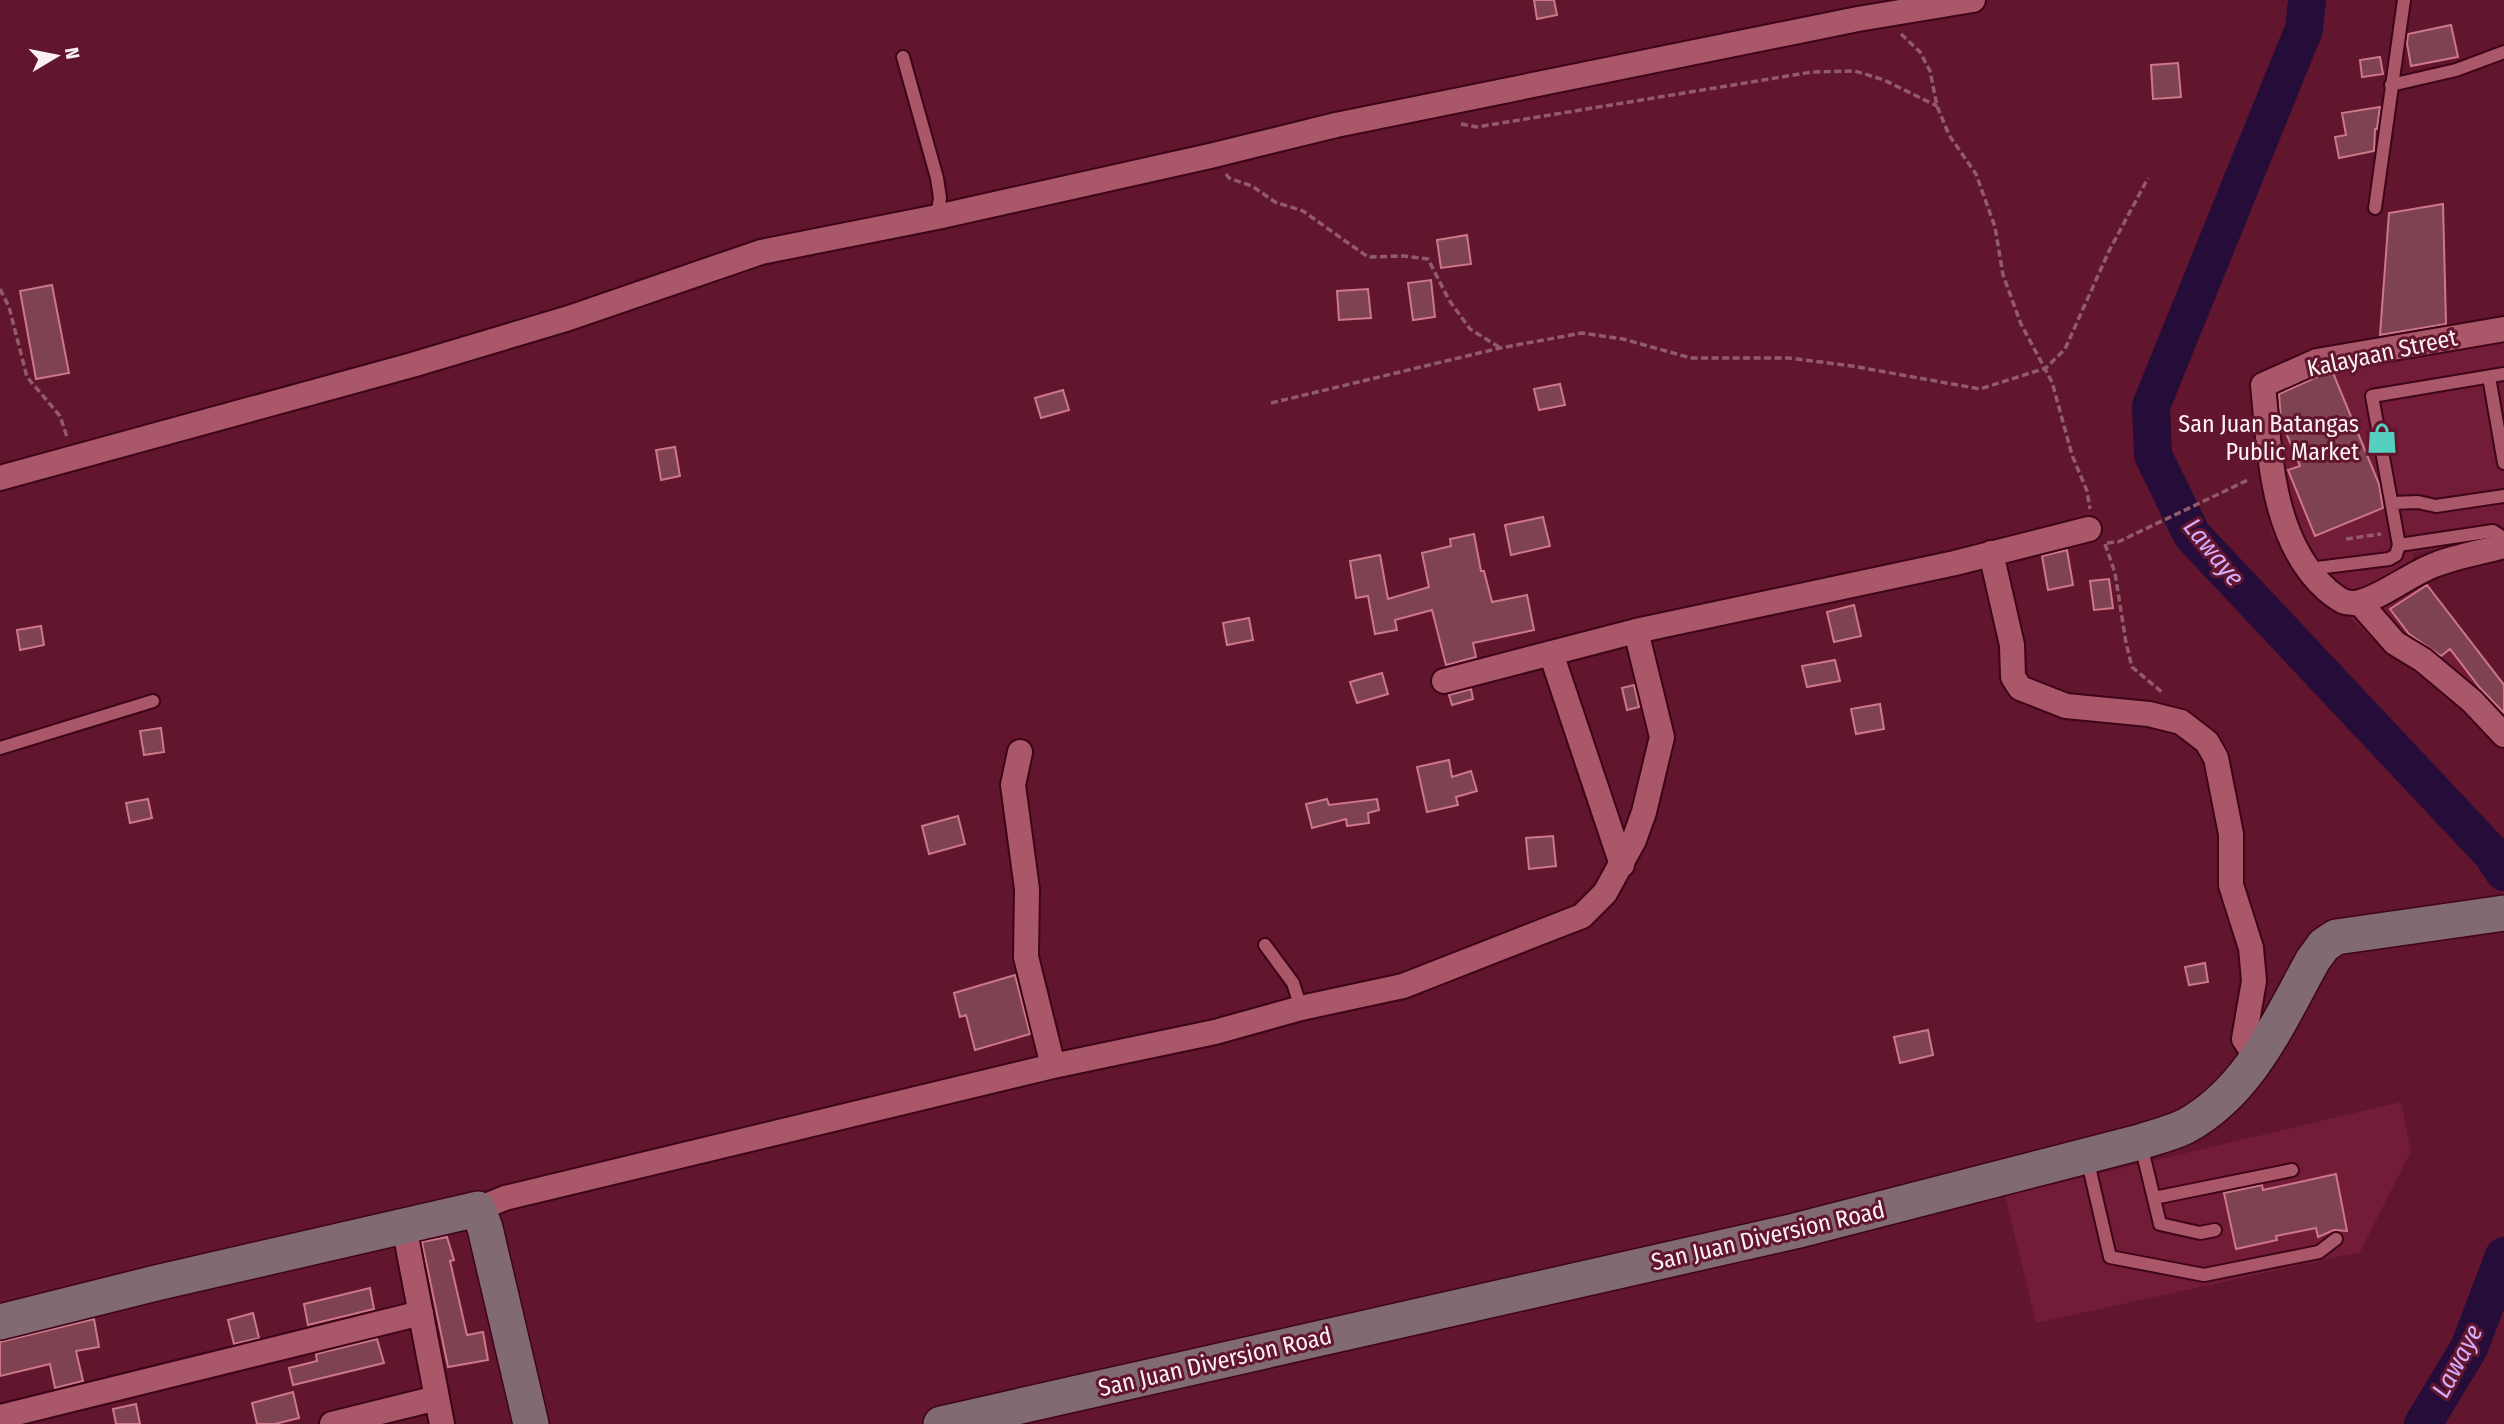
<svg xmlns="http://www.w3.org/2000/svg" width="2504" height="1424" font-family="'Fira Sans Condensed',sans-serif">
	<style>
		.built { fill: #721c37 }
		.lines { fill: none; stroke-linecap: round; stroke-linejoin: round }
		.river { stroke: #250c39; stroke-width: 38 }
		.building { fill: #7f4250; stroke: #ce778a; stroke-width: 2 }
		.lane-casing { stroke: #3e0418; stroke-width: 16 }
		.street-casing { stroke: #3e0418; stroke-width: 28 }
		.secondary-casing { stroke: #3e0418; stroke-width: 38 }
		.path { stroke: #925b6c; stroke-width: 3.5; stroke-dasharray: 7 3.5; stroke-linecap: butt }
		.lane { stroke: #aa576a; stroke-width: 12 }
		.street { stroke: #aa576a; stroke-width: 24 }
		.secondary { stroke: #826a74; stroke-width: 35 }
		.labels { text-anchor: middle; stroke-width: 6; stroke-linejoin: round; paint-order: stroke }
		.street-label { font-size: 24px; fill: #fbf1f3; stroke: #62162e }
		.poi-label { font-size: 24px; fill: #fbf1f3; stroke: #62162e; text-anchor: end }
		.water-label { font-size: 26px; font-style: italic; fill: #d3adfb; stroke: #62162e }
	</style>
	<rect width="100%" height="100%" fill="#62162e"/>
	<path class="built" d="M2504 339V535L2487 540 2413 553V564L2504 684V747L2416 664 2379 644 2306 578 2271 534 2263 480 2258 397 2334 367Z
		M2401 1102 2411 1151 2360 1252 2036 1323 2005 1196Z"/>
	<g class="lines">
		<path class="river" d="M2307 0 2304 29 2151 406 2153 455 2192 535 2492 854 2504 872
			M2423 1424 2469 1348 2504 1256"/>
	</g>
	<path class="building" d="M1534 0H1554L1557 15 1537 19Z
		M2451 25 2458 57 2411 66 2407 43 2408 34Z
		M2380 57 2383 74 2362 77 2360 60Z
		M2178 63 2181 97 2153 99 2151 65Z
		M2380 107 2377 129H2375L2374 151 2339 158 2335 137 2346 135 2342 113Z
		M2443 204 2446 324 2380 335 2389 213Z
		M1467 235 1471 264 1441 268 1437 240Z
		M1431 280 1435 317 1413 320 1408 283Z
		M52 285 69 373 36 379 20 291Z
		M1368 289 1371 318 1339 320 1337 291Z
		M2333 373 2379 484 2383 508 2315 536 2288 470 2300 466 2281 421 2279 394 2321 375Z
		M1560 384 1565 405 1539 410 1534 389Z
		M1063 390 1069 410 1041 418 1035 398Z
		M675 447 680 476 661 480 656 450Z
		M1543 517 1550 546 1511 555 1505 525Z
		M1474 534 1481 571H1484L1492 602 1527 595 1534 630 1473 643 1476 657 1446 665 1432 610 1395 620 1397 630 1375 634 1368 596 1356 598 1350 561 1380 555 1388 599 1429 587 1422 553 1451 546 1450 539Z
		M2067 550 2073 585 2048 590 2042 556Z
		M2109 579 2113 608 2094 610 2090 581Z
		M2427 585 2504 685V713L2480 688 2450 649 2441 656 2409 634 2390 609Z
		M1854 605 1861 636 1834 642 1827 612Z
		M1249 618 1253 640 1227 645 1223 623Z
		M41 626 44 645 20 650 17 630Z
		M1835 660 1840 681 1807 687 1802 666Z
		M1382 673 1388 694 1357 703 1350 682Z
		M1634 685 1639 707 1627 710 1622 688Z
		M1471 689 1473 699 1452 705 1449 695Z
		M1880 704 1884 729 1856 734 1851 709Z
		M161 728 164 752 144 755 140 731Z
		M1449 760 1452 777 1471 771 1477 791 1456 797 1458 805 1427 812 1417 767Z
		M148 799 152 818 130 823 126 803Z
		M1327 799 1329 805 1377 799 1379 810 1368 813 1369 823 1347 826 1346 819 1312 828 1306 804Z
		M958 816 965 844 929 854 922 826Z
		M1553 836 1556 866 1529 869 1526 838Z
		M2205 963 2208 982 2189 985 2185 967Z
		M1015 975 1030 1034 975 1050 966 1015 960 1017 954 993Z
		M1928 1030 1933 1055 1900 1063 1894 1037Z
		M2336 1174 2347 1231 2334 1230 2318 1237 2316 1228 2276 1236 2277 1240 2236 1249 2224 1193 2262 1185 2263 1190Z
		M447 1237 454 1260 450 1261 467 1335 483 1332 488 1360 448 1367 422 1242Z
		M370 1288 374 1309 308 1325 304 1304Z
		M253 1313 259 1338 234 1344 228 1320Z
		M94 1319 99 1347 76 1351 83 1381 55 1388 50 1364 0 1376V1342Z
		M377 1339 384 1363 293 1385 289 1368 317 1361 316 1354Z
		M293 1392 299 1418 275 1424H257L252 1403Z
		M136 1404 140 1424H116L113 1409Z"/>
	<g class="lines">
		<defs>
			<path id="lane" d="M903 57 937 178 940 198 937 217
				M2391 85 2456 70 2504 52
				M2375 208 2404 0
				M2489 377 2504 463
				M2392 503 2418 502 2436 506 2504 496
				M2399 545 2493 531 2504 538
				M2309 569 2389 559 2396 555 2399 545 2372 396 2504 374
				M0 748 153 701
				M1265 945 1293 983 1301 1008
				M2141 1145 2160 1224 2200 1233 2215 1230
				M2087 1158 2110 1257 2204 1275 2319 1252 2336 1239
				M2154 1198 2292 1170"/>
			<path id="street" d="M2504 329 2317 361 2263 385C2270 453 2271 540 2327 590 2337 598 2345 606 2360 602 2386 595 2411 573 2437 564 2458 556 2482 552 2504 546
				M0 478 412 365 569 318 761 252 937 217 1210 156 1336 125 1858 19 1973 0
				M1991 553 2012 645 2013 677 2020 688 2066 706 2149 714 2181 722 2207 742 2216 758 2231 834V885L2251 948 2254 981 2244 1039 2257 1059
				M2359 602 2395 643 2423 660 2472 701 2504 735
				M1551 653 1622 865
				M1444 681 1636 631 1955 563 2089 529
				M1020 752 1013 785 1027 889 1026 957 1053 1066
				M478 1209 505 1198 1053 1066 1215 1032 1301 1008 1403 986 1582 916 1605 893 1634 840 1644 812 1662 737 1636 631
				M404 1226 442 1424
				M0 1417 421 1313
				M332 1424 437 1398"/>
			<path id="secondary" d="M0 1322 156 1283 478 1209 485 1228 531 1424
				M941 1424 1795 1231 2140 1142C2155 1137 2172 1133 2186 1126 2250 1091 2279 1021 2313 960L2324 945 2336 937 2504 913"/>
		</defs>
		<use href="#lane" class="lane-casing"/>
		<use href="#street" class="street-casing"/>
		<use href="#secondary" class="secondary-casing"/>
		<path class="path" d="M1901 34 1920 52 1930 71 1937 106 1949 135 1976 174 1995 227 2003 275 2021 324 2052 382 2072 455 2087 491 2090 509
			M1461 124 1477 127 1812 72 1855 71 1884 80 1937 106
			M1226 174 1229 178 1252 186 1275 202 1303 211 1368 257 1404 256 1428 259 1449 300 1470 329 1499 347
			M0 289 9 307 27 377 60 416 67 437
			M1271 403 1500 348 1582 333 1623 339 1691 358H1789L1852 366 1980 389 2046 368 2065 349 2109 251 2148 178
			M2346 539 2381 534
			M2107 543 2118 542 2250 479
			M2105 544 2115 573 2126 643 2132 667 2163 693"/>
		<use href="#lane" class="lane"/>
		<use href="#street" class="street"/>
		<use href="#secondary" class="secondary"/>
	</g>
	<defs>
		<symbol id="shop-bare" viewBox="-9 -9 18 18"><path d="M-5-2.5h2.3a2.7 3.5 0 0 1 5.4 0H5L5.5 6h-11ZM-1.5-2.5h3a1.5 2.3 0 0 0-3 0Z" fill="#57cec2" stroke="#62162e" stroke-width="2.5" paint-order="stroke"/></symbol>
	</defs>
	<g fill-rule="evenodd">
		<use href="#shop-bare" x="2360" y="416" width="44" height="44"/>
	</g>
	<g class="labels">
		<g class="street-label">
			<text transform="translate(2382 353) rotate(-12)" y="8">Kalayaan Street</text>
			<text transform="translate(1768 1236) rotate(-13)" y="8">San Juan Diversion Road</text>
			<text transform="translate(1215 1362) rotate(-13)" y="8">San Juan Diversion Road</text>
		</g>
		<g class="poi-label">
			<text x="2359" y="432">San Juan Batangas<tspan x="2359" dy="28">Public Market</tspan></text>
		</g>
		<g class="water-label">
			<text transform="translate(2214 552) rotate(51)" y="9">Lawaye</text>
			<text transform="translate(2457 1361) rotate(-62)" y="9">Lawaye</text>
		</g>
	</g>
	<g transform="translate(56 56) rotate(80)" stroke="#62162e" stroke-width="5" paint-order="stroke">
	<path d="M0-5L12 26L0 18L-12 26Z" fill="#fbf1f3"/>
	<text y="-10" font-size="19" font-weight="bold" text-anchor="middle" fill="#fbf1f3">N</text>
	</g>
</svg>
